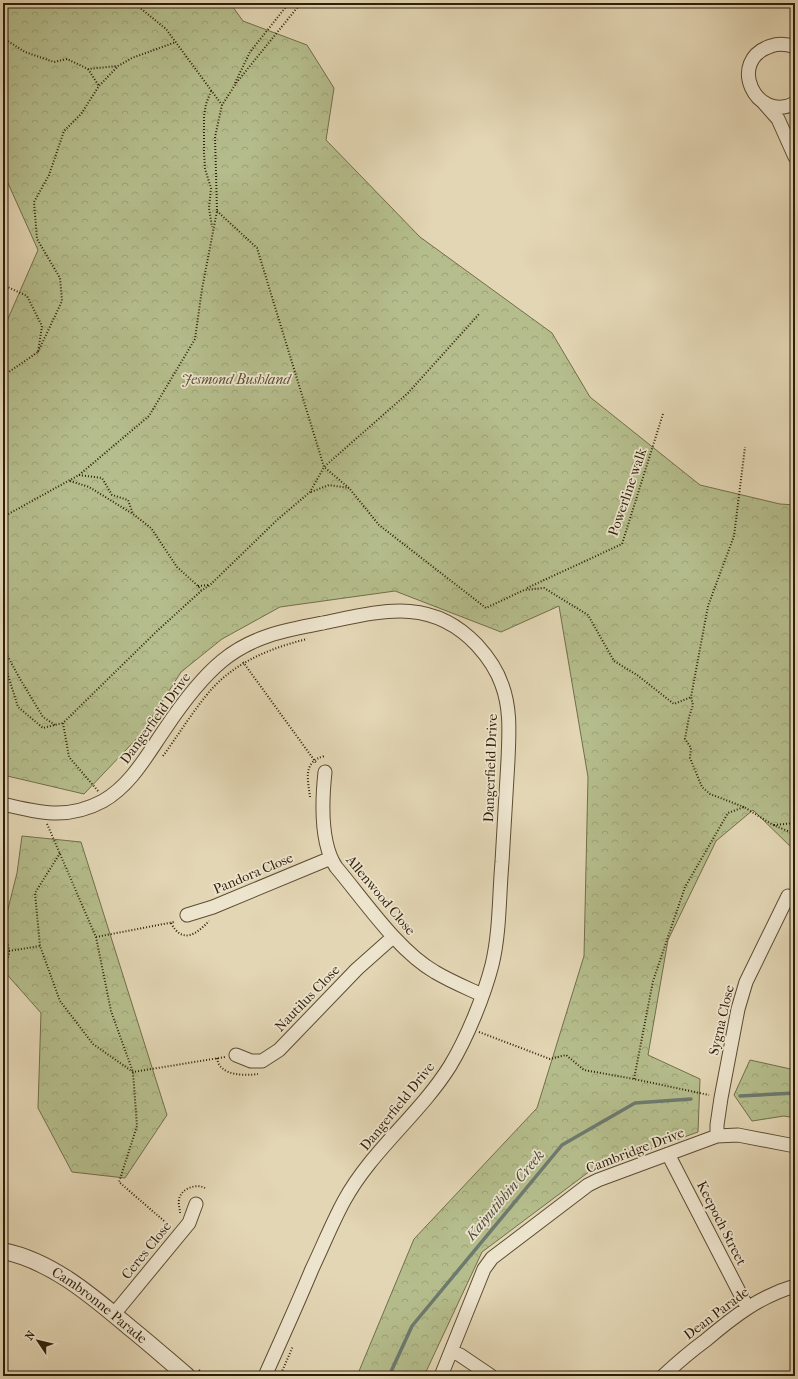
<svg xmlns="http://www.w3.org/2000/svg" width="798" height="1379" font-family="'IM FELL French Canon',serif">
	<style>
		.forest { fill: url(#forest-crowns); stroke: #726e4a }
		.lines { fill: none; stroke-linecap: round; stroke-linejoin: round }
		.stream { stroke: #6d7a6f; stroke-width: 3.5 }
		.minor-casing { stroke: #5c4d33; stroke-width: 15 }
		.tertiary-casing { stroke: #5c4d33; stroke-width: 18 }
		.path { stroke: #2f1f08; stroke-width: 2; stroke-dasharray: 1 2; stroke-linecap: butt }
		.minor { stroke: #ede4ce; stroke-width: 13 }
		.tertiary { stroke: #ede4ce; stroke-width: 16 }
		.labels { text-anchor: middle; stroke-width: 3.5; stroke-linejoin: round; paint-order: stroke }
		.park-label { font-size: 14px; font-style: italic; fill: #574e30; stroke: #ede4ce }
		.street-label { font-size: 14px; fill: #2f1f08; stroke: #ede4ce }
		.water-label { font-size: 15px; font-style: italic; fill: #4e4d3c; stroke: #ede4ce }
	</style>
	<defs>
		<pattern id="forest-crowns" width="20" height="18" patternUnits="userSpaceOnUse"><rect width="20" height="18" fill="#b5bd8c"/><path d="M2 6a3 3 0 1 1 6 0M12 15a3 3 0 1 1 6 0" fill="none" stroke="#9ca277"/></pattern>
	</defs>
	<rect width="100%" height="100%" fill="#e3d6b4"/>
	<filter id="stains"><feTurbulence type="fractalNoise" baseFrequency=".005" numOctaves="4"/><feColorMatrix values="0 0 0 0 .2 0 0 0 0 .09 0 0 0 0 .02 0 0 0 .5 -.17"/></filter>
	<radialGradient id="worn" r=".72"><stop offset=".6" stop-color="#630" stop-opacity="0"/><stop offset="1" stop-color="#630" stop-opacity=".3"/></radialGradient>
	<path class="forest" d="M3 3H230L243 21 307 45 334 88 326 140 420 237 552 333 590 397 700 485 780 504 795 505V851L753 810 716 841 668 940 648 1055 700 1079 698 1132 590 1171 482 1252 424 1376H357L414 1239 537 1108 584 956 588 777 559 606 501 632 395 591 280 607 222 639 181 672 143 732 84 794 3 775V330L38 250 3 172Z
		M22 836 81 842 167 1115 125 1178 72 1172 38 1108 41 1013 3 970V929L17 873Z
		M750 1060 795 1070V1118L784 1116 752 1121 734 1095Z"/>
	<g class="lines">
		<path class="stream" d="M740 1096 795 1093
			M389 1376 412 1326 562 1145 635 1103 691 1099"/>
		<defs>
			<path id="minor" d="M795 47C787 44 779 43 771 46 726 60 756 124 795 103
				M763 102 778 119 795 157
				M325 772C322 800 320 843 336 867 364 900 398 951 435 972 450 981 467 988 482 995
				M3 804C39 813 68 820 103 801 131 785 147 755 165 729 181 705 199 680 222 661 252 636 286 630 323 623 381 611 431 596 477 645 488 657 497 670 502 685 511 709 509 734 508 760 506 794 504 828 502 862 499 896 500 932 492 965 484 996 467 1038 450 1066 420 1114 371 1151 344 1201 332 1223 323 1246 312 1269 297 1305 281 1340 265 1376
				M187 915 213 907 331 858
				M236 1055 251 1061H262L279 1050 357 969 393 937
				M717 1136V1125L721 1098 738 1009 746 982 788 896
				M668 1154 747 1307
				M114 1314 189 1223 196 1204
				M451 1351 460 1355 491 1376
				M441 1376 484 1269 492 1258 588 1185 598 1180 717 1136 738 1135 795 1146
				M663 1376C677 1363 691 1351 706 1340 733 1317 760 1296 795 1286"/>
			<g id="tertiary">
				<path id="s1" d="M3 1251C52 1261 92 1296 129 1327 149 1343 168 1360 187 1376"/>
			</g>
		</defs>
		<use href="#minor" class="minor-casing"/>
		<use href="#tertiary" class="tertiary-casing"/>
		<path class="path" d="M134 3 166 29 222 105
			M3 38 25 52 54 62 67 59 88 69 117 66
			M88 69 99 86
			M235 83 250 52 289 3
			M211 91 206 104 204 116V152L205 169 211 188 209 208 212 227
			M217 211 257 248 324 467 349 488 379 525 486 608 524 590 544 588 588 615 614 661 637 675 674 704 691 697
			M3 285 27 296 42 326 38 352 3 376
			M38 352 62 301 60 278 37 239 34 202 49 175 64 131 81 114 99 86 118 66 132 58 176 42
			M79 475 102 478 112 495 128 500 133 514
			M70 481 89 487 133 514 151 528 177 567 198 586 201 590
			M311 492 329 485 349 488
			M3 517 79 475 149 416 195 339 202 289 217 211 215 137 222 105 237 82 301 3
			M198 586 209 585
			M527 588 622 544 663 414
			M3 652 7 655 20 679 43 717 55 725
			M3 659 18 707 43 728 63 723
			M243 662 317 764
			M163 756C179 734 193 711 210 691 235 662 271 648 307 639
			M98 791 69 757 63 723 157 631 201 591 210 585 277 520 310 492 324 467 408 393 480 313
			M310 797C308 780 302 761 325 756
			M744 807 710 794 702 787 690 758 691 748 685 739 689 717 693 705 691 697 708 606 734 536 745 447
			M47 824 96 937 111 1011 133 1072 137 1126 119 1182 171 1227
			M774 825 795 823
			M60 853 35 893 40 946 60 1001 93 1044 133 1072 225 1057
			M171 923C182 944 196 935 209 921
			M3 937C10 945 12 957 3 964
			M96 937 174 922
			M3 951H9L40 946
			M479 1032 550 1059 566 1055 584 1070 634 1079 709 1095
			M217 1058C219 1076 245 1076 258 1074
			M634 1079 653 981 685 887 728 813 744 807 773 825 795 834
			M180 1213C180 1209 178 1204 179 1200 180 1189 196 1183 205 1188
			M199 1370 205 1376
			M251 1376 253 1372
			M280 1376 293 1346"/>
		<use href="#minor" class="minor"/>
		<use href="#tertiary" class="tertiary"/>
	</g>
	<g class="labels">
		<g class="park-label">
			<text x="236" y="384">Jesmond Bushland</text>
		</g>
		<g class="street-label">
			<text transform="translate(627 492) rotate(-71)" y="5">Powerline walk</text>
			<text transform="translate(155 718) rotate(-54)" y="5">Dangerfield Drive</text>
			<text transform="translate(490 768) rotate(-88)" y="5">Dangerfield Drive</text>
			<text transform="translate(253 873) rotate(-23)" y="5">Pandora Close</text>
			<text transform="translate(381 895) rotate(50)" y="5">Allenwood Close</text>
			<text transform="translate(307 998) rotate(-46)" y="5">Nautilus Close</text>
			<text transform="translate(721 1020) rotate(-77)" y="5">Sygna Close</text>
			<text transform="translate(397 1106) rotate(-51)" y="5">Dangerfield Drive</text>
			<text transform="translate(635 1150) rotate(-21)" y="5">Cambridge Drive</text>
			<text transform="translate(722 1223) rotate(63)" y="5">Keepoch Street</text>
			<text transform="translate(146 1250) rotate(-51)" y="5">Ceres Close</text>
			<text dy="5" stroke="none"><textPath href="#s1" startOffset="112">Cambronne Parade</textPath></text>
			<text transform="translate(716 1313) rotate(-37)" y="5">Dean Parade</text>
		</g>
		<g class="water-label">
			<text transform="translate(505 1195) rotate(-50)" y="5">Kaiyutibbin Creek</text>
		</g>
	</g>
	<rect width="798" height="1379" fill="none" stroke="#e3d6b4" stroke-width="16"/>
	<rect x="4" y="4" width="790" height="1371" fill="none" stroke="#2f1f08" stroke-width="2"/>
	<rect x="8" y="8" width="782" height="1363" fill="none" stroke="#2f1f08"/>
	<g transform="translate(38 1341) rotate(305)" stroke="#ede4ce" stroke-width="3" paint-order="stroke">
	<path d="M0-3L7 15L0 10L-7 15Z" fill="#2f1f08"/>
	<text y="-6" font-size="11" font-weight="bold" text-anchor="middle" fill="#2f1f08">N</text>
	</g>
	<rect width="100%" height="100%" filter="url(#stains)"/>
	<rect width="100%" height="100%" fill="url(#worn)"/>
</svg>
